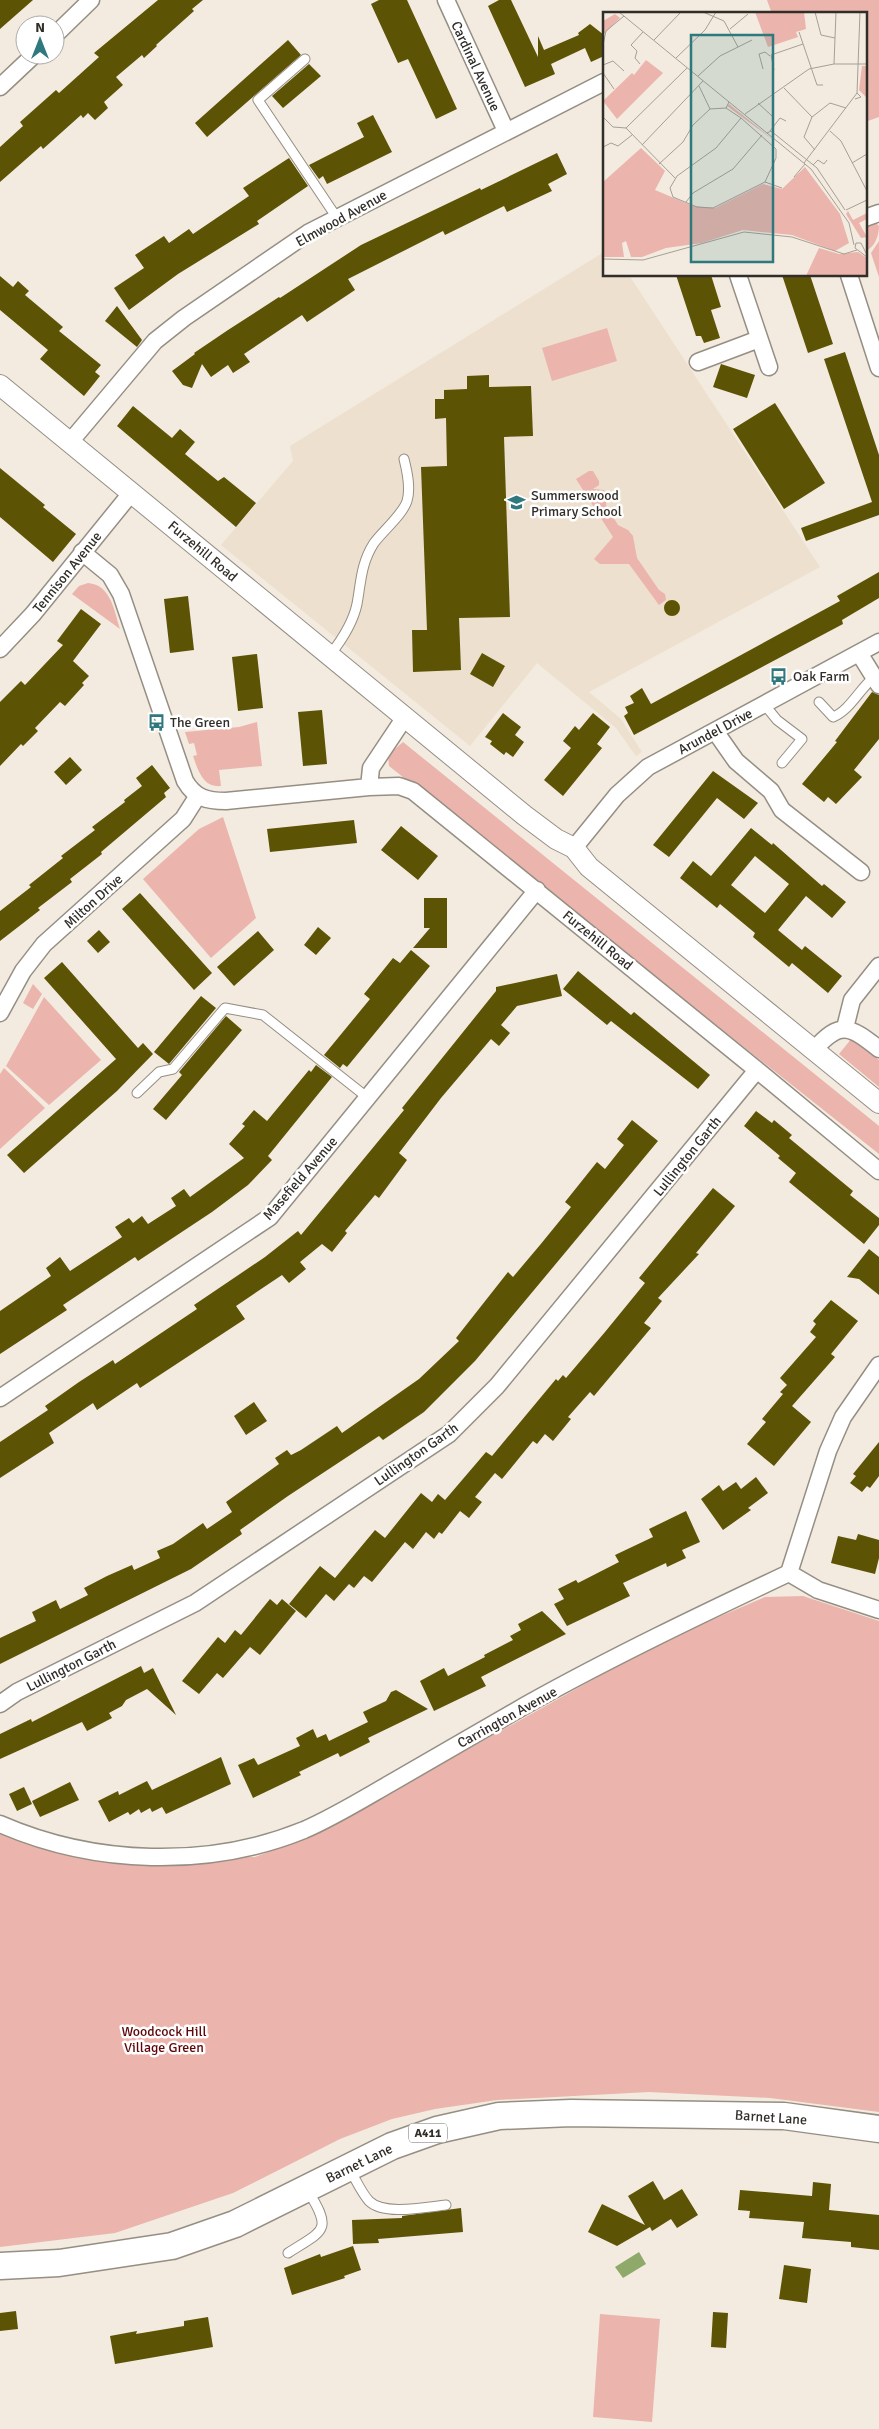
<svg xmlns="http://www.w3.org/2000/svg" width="879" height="2429" font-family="Signika,sans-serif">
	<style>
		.built { fill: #ede0ce }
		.green { fill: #ebb4ac }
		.water { fill: #8fa96b }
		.building { fill: #5c5305; fill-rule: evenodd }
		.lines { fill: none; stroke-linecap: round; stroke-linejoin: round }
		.service-casing { stroke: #958e83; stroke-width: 11 }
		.minor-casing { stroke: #958e83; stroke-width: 19 }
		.tertiary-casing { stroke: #958e83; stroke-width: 22 }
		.primary-casing { stroke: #958e83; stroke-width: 29 }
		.service { stroke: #fff; stroke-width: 9 }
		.minor { stroke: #fff; stroke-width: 16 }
		.tertiary { stroke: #fff; stroke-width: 20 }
		.primary { stroke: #fff; stroke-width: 26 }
		.labels { text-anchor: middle; stroke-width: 5; stroke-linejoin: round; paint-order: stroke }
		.shield { fill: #fff; stroke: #6f6d69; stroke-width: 1 }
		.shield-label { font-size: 12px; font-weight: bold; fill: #312e29 }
		.street-label { font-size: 14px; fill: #312e29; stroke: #fff }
		.poi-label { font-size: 14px; fill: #312e29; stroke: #fff; text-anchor: start }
		.park-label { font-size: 14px; fill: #5e0507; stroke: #fff }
		.inset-road { fill: none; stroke: #a59f96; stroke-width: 1 }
		.view { fill: #2f787d; fill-opacity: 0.15; stroke: #2f787d; stroke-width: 2.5 }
		.inset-edge { fill: none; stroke: #312e29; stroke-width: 2.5 }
	</style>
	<rect width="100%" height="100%" fill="#f3ebdf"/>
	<path class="built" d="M604 252V275H629L820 567 589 692 621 719 642 752 636 756 616 728 537 663 470 746 221 545 293 461 290 446Z"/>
	<path class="green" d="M767 0H879V117L865 122V14H772Z
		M876 223 879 226C879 235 875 248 865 251V227Z
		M879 241V277L871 253Z
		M607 328 617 361 552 381 542 348Z
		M589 471H593L599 481V485L593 489 604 490 607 496 606 505 618 525 628 530 633 536 637 558 659 590 665 594 666 600 659 605 629 564H600L594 559 613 537 576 479Z
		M88 583C111 585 114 610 120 629L72 594 79 586Z
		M257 722 262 766 219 770 221 786C203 788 198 770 193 756L197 755 194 743 189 744 185 732 239 727Z
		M403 742 879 1126V1154L389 766 388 755Z
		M223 817 256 918 211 958 143 879 199 829Z
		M33 984 42 994 33 1009 23 1003Z
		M44 997 101 1060 49 1105 6 1066Z
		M852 1038 879 1060V1087L839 1054Z
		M4 1068 45 1108 0 1149V1074Z
		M803 1596 879 1621V2112L770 2098 649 2092 497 2100 435 2109 392 2119 340 2139 233 2193 115 2233 0 2247V1830L18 1838 80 1857H255L320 1832 660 1642 765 1597Z
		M600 2314 660 2319 652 2422 593 2417Z"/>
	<path class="water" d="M639 2252 646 2264 623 2278 615 2267Z"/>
	<path class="building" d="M0 0H33L0 29Z
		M158 0H203L192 9 194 11 156 45 157 46 144 58 142 55 116 77 123 85 104 102 108 108 95 120 88 113 83 118 81 115 43 149 41 146 0 182V147L23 126 20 122 56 90 59 93 99 57 94 53Z
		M379 0H407L457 109 436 119 408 59 398 63 371 4Z
		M499 0H511L538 57V36L544 50 579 35 578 33 590 24 604 35V56L591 62 585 48 551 64 555 74 525 87 488 6Z
		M288 40 301 55 207 137 195 123Z
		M309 64 321 76 283 108 272 96Z
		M373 115 392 152 327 184 323 176 319 179 309 165 364 137 357 123Z
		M557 153 567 174 548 184 552 191 507 212 504 206 445 235 443 231 348 279 355 290 307 322 302 315 244 354 250 362 233 373 228 365 211 377 202 364 192 388 183 385 172 371 195 354 194 353 228 330 279 297 280 298 361 245 480 188 481 190Z
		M289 158 308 186 257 221 259 224 178 274 129 310 114 288 144 268 135 255 164 236 169 243 189 229 193 234 249 196 243 188Z
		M676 275H711L721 307 711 310 720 338 704 343 701 336H696Z
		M782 275H810L833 344 808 353Z
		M0 276 13 287 18 281 29 291 25 295 63 327 59 331 101 365 95 372 100 376 84 396 40 359 48 350 0 310Z
		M117 306 142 340 137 347 105 321Z
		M845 352 879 455V515L806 541 801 528 872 502 824 359Z
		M721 364 755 375 747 398 713 387Z
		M489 375V387L531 386 533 436 504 437 510 617 459 618 461 670 413 672 412 630H427L421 467 447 466 446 418 435 419V399H444V390L467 389V376Z
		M775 403 825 483 784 509 733 429Z
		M133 406 172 438 180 429 195 442 185 454 218 481 224 477 256 503 236 527 117 426Z
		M0 468 45 505 43 507 76 534 53 562 0 517Z
		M879 572V598L842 620 843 624 634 735 624 716 628 713 625 707 634 703 630 696 642 688 651 704 840 601 837 596Z
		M188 596 194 650 170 653 164 599Z
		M664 608a8 8 0 1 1 16 0a8 8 0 1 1-16 0Z
		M81 609 101 624 73 661 89 676 82 683 84 685 65 706 60 702 35 728 38 731 23 746 21 744 0 766V702L21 681 25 685 63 645 57 641Z
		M482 653 505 666 493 687 470 674Z
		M257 654 263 708 238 711 232 657Z
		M872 692 879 695V739L854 770 862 777 836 804 828 797 824 802 802 784 837 742 835 741Z
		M322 710 327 764 303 766 298 712Z
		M503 713 521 727 515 735 524 742 513 757 506 752 504 755 490 744 492 741 485 737Z
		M593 713 610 727 597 744 602 748 563 796 544 780 571 748 563 741 575 726 579 730Z
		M70 757 82 770 66 785 54 772Z
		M152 765 170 788 164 793 166 797 101 852 102 854 70 879 72 882 38 908 40 910 0 941V911L31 887 29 885 63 858 61 856 95 830 92 827 125 802 124 800 142 786 136 778Z
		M713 771 758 803 744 819 717 798 669 857 653 845Z
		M354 820 357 843 270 852 267 829Z
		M401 826 438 856 418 880 381 850Z
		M751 828 772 845 773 843 822 886 824 884 846 902 832 918 806 896 778 930 802 950 805 946 842 976 828 993 792 963 789 967 753 937 755 933 720 904 717 908 680 878 693 861 711 876ZM755 856 789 884 765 913 731 885Z
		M140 893 212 973 194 990 122 909Z
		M424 898H447V948H413L430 928H424Z
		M318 927 331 938 316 955 304 945Z
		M99 930 110 942 98 953 87 941Z
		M258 931 274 950 234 986 217 967Z
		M411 950 430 966 347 1067 343 1064 340 1068 324 1055 370 999 364 994 393 958 400 963Z
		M62 962 138 1048 143 1043 153 1054 117 1091 24 1173 7 1155 116 1059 44 978Z
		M578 971 631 1015 634 1012 710 1075 698 1089 611 1021 607 1025 563 989Z
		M557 974 562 996 517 1006 501 1025 510 1033 499 1046 491 1039 441 1098 399 1153 407 1160 379 1198 375 1195 345 1231 347 1233 332 1252 322 1244 300 1262 306 1269 289 1283 282 1275 236 1306 245 1319 140 1388 137 1383 97 1410 93 1403 49 1433 54 1443 0 1478V1442L48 1410 45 1406 79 1382 113 1360 115 1364 197 1309 194 1305 265 1257 298 1231 301 1235 404 1110 402 1108 496 991V987Z
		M201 996 216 1008 169 1064 154 1052Z
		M226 1016 242 1030 166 1120 153 1109 182 1075 179 1072Z
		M316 1065 332 1077 268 1156 272 1160 248 1185 212 1212 138 1261 135 1257 63 1305 67 1310 0 1354V1311L51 1276 46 1268 60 1257 70 1271 122 1237 115 1227 129 1218 133 1223 142 1216 148 1224 176 1206 171 1198 184 1189 190 1197 244 1158 229 1144 245 1126 242 1124 254 1110 267 1121 309 1070 311 1072Z
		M756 1111 772 1123 774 1120 792 1135 789 1138 853 1191 850 1195 879 1218V1225L864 1244 789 1182 796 1173 778 1158 780 1156 744 1126Z
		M632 1120 658 1141 475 1361 424 1412 383 1440 379 1436 288 1496 240 1530 242 1534 191 1569 0 1664V1638L36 1621 32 1612 56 1600 60 1609 88 1595 84 1588 107 1576 132 1565 134 1570 160 1558 157 1551 173 1544 203 1523 207 1529 232 1512 226 1502 279 1464 275 1458 287 1450 291 1455 301 1450 337 1426 342 1433 419 1379 459 1341 456 1338 508 1272 513 1277 540 1245 571 1207 565 1202 597 1162 605 1169 624 1145 617 1139Z
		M713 1188 735 1206 696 1253 699 1254 658 1298 662 1301 644 1323 651 1328 594 1396 590 1392 568 1417 571 1419 553 1441 545 1434 537 1444 533 1441 502 1479 495 1473 475 1497 482 1502 469 1518 460 1511 442 1534 439 1532 434 1539 426 1532 413 1549 405 1542 372 1582 364 1576 354 1588 349 1584 334 1601 326 1594 306 1618 289 1604 320 1566 335 1578 375 1530 385 1538 421 1493 432 1502 438 1494 445 1500 486 1452 492 1456 556 1379 558 1381 563 1375 566 1378 605 1332 645 1283 639 1278Z
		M869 1249 879 1257V1295L859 1279 847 1277Z
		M831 1300 858 1321 831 1354 835 1357 792 1406 811 1422 774 1466 747 1444 766 1422 762 1419 783 1394 780 1392 787 1385 780 1378 816 1337 810 1332 816 1324 813 1321Z
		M254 1402 267 1421 246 1435 234 1416Z
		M879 1442V1476L870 1488 867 1486 862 1492 850 1483 856 1476 853 1474Z
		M756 1477 768 1493 748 1508 751 1510 723 1530 701 1499 719 1485 723 1491 736 1482 741 1489Z
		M686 1511 700 1542 682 1550 686 1558 667 1567 666 1563 623 1583 630 1596 567 1626 554 1604 564 1599 558 1589 576 1580 578 1583 619 1562 615 1555 653 1537 649 1529Z
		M858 1534 879 1540V1558L875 1574 831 1563 838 1536 856 1540Z
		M270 1599 277 1605 282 1599 296 1611 260 1655 250 1647 223 1678 217 1673 199 1694 182 1681 218 1637 225 1643 235 1630 241 1635Z
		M542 1611 566 1634 481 1677 486 1686 434 1711 420 1681 444 1668 448 1676 485 1657 484 1655 513 1640 510 1636 521 1630 518 1624Z
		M141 1666 144 1673 153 1668 176 1715 147 1689 126 1700 122 1706 109 1713 112 1718 87 1731 82 1722 0 1759V1734L31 1719 32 1722Z
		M396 1690 428 1709 368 1738 370 1742 340 1757 338 1753 299 1772 301 1775 253 1798 238 1765 254 1758 258 1765 300 1746 296 1738 313 1729 317 1738 326 1734 329 1741 368 1722 363 1712 386 1701 391 1692Z
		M221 1757 231 1784 166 1814 162 1807 152 1812 150 1808 141 1813 139 1809 130 1815 128 1812 109 1822 98 1801 118 1791 119 1795 147 1781 152 1790Z
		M70 1782 79 1800 40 1817 32 1801Z
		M24 1787 32 1804 17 1811 9 1794Z
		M653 2181 664 2200 682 2189 698 2215 677 2228 671 2219 652 2231 650 2227 617 2246 588 2232 602 2204 645 2225 628 2196Z
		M813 2182 831 2184 829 2210 879 2215V2250L851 2247V2242L802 2238 804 2222 749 2218 750 2211 738 2210 740 2190 812 2196Z
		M461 2208 463 2232 378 2239 379 2243 353 2244 352 2220 402 2218V2216Z
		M353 2246 361 2270 344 2276 345 2278 292 2295 284 2268 320 2254 321 2257Z
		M784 2265 811 2269 807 2303 779 2299Z
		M16 2311 18 2329 0 2331V2313Z
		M713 2312 728 2313 726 2348 711 2347Z
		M208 2317 213 2347 115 2364 110 2336 137 2331 136 2334 184 2326V2321Z"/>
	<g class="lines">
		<defs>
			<path id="service" d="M305 59 258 100 337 218
				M330 655C341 641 353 623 357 604 361 582 361 563 374 543 383 531 403 514 407 501 411 488 407 471 404 459
				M819 702 833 717C849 711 859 690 873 678
				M764 704 777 720 802 739 782 763
				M137 1093 159 1072 173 1069 225 1008 263 1015 368 1098
				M350 2170C356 2180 361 2192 369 2201 384 2216 426 2207 446 2205
				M288 2253C324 2230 333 2231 308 2191"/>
			<path id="minor" d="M446 0 506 131
				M55 35 91 0
				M0 87 34 55
				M865 218 879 213
				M738 275 769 367
				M849 275 879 368
				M698 362 759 339
				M70 442 155 341 184 318 308 233 604 82
				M82 552 110 575 121 594 185 781C195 798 207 801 226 801L369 787
				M0 649 33 614 132 492
				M859 653 879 685
				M405 717 371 768 369 787 399 786 413 791 757 1070 879 1171
				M715 731 736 761 771 791 782 810 861 872
				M574 848 617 795 648 767 879 642
				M0 1013 23 971 44 944 183 819 197 797
				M845 1028 852 1000 879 966
				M814 1050C840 1020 850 1026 879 1049
				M0 1398 270 1217 537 890
				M789 1573 818 1590 879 1610
				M0 1704 17 1692 195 1603 449 1434 497 1386 757 1070
				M0 1824C94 1865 208 1869 304 1830 334 1817 363 1799 391 1783 436 1757 481 1731 526 1705 612 1657 700 1615 789 1573L828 1451 843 1417 879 1365"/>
			<path id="tertiary" d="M0 385 524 815 556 839 574 848 589 867 879 1103"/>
			<path id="primary" d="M0 2266 59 2263 172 2246 235 2224 392 2146 437 2130 499 2116 571 2113 784 2116 879 2129"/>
		</defs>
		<use href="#service" class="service-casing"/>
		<use href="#minor" class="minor-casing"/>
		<use href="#tertiary" class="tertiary-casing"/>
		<use href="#primary" class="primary-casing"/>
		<use href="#service" class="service"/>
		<use href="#minor" class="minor"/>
		<use href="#tertiary" class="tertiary"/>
		<use href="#primary" class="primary"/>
	</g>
	<defs>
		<symbol id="school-bare" viewBox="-9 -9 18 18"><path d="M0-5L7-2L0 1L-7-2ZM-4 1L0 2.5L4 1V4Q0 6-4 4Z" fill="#2f787d" stroke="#fff" stroke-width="2.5" paint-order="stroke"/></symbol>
		<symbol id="bus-bare" viewBox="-9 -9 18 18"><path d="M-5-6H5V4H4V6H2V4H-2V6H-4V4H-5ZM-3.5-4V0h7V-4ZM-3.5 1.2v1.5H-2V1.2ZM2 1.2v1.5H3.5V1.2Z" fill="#2f787d" stroke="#fff" stroke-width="2.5" paint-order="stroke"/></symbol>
	</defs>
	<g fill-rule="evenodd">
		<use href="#school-bare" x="504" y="490" width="25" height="25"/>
		<use href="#bus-bare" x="766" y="664" width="25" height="25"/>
		<use href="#bus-bare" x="144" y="710" width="25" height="25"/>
	</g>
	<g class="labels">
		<rect class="shield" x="409" y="2123.5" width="38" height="19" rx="4"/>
		<g class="shield-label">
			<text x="428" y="2137">A411</text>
		</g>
		<g class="street-label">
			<text transform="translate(476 66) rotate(65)" y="5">Cardinal Avenue</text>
			<text transform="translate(341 218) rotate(-29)" y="5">Elmwood Avenue</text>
			<text transform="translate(203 551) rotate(40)" y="5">Furzehill Road</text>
			<text transform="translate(67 572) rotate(-51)" y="5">Tennison Avenue</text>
			<text transform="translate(715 731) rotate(-28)" y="5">Arundel Drive</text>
			<text transform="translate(93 901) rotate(-42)" y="5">Milton Drive</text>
			<text transform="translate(598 940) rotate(39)" y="5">Furzehill Road</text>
			<text transform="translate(687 1156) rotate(-51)" y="5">Lullington Garth</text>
			<text transform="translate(300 1178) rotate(-49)" y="5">Masefield Avenue</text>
			<text transform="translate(416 1454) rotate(-35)" y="5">Lullington Garth</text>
			<text transform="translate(71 1665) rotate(-27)" y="5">Lullington Garth</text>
			<text transform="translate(507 1717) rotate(-29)" y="5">Carrington Avenue</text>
			<text transform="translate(771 2117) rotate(4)" y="5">Barnet Lane</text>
			<text transform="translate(359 2163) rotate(-26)" y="5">Barnet Lane</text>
		</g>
		<g class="poi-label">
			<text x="531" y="500">Summerswood<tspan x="531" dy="16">Primary School</tspan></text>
			<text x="793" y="681">Oak Farm</text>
			<text x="170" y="727">The Green</text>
		</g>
		<g class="park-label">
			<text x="164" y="2036">Woodcock Hill<tspan x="164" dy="16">Village Green</tspan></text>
		</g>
	</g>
	<g transform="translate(603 12)">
		<rect width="264" height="264" fill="#f3ebdf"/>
		<path d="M152 0H201L203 17 193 20 195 25 165 35ZM12 2 17 6 0 23V9ZM43 48 60 61 14 107 0 89 29 61 31 63ZM259 54H264V86L256 78ZM126 92 172 129 124 94ZM38 136 62 159 52 178 90 194 112 196 160 172 179 177 202 155 237 202 246 231 232 239 189 223 140 218 99 231 63 236 39 245H28L23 229 19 231 21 245H0V170ZM245 199 250 208 264 201V207L256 211 264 225 258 226 243 202ZM216 236 236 242 255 240 264 246V264H203Z" fill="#ebb4ac"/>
		<path class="inset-road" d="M16 0 208 157 246 211 251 233M100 0 121 9 135 35M212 0 218 23 232 26M127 17 145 2M196 20 214 73H220M51 28 78 0M0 33 3 19 21 4M73 46 102 18 113 0M37 52 32 46 34 39 28 33 40 20M231 52 233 0M0 53 10 49 21 59M160 57 156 42 162 40 167 44M171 58 168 43 200 32M0 61 11 77M95 64 117 44 149 28M96 74 107 97 123 96M181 76 209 105M252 87 258 85 254 81 257 0M126 90 123 96 138 106 173 137V146L162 170 110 196 94 195 70 185 67 176 74 164 113 136 138 106M155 91 169 104M142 102 206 57 231 52H264M0 105 10 115 23 116M23 116 84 56M23 116 72 166M167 119 177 106 183 109M227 119 238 129 264 179M164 121 168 119 214 156 242 198M39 133 100 69M0 135 8 131 15 134 29 123M212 138 201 125 209 105 227 91 243 96M201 151 254 81M249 151 264 142M56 152 80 130 90 113 107 97M210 153 215 148 221 152 224 148M191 165 202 152M162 170 179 176M83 190 90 181 130 157 159 123M243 198 264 188M264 243 258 231H253L252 236 264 245M0 247 40 248 141 220 189 225 241 242 254 238"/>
		<path class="view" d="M88 23H170V250H88Z"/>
		<rect width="264" height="264" class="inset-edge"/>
	</g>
	<g transform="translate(40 40)"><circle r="24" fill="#ffffff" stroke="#adaba9"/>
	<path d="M0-4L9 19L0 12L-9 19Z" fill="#2f787d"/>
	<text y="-8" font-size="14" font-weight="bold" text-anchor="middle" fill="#312e29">N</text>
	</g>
</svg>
